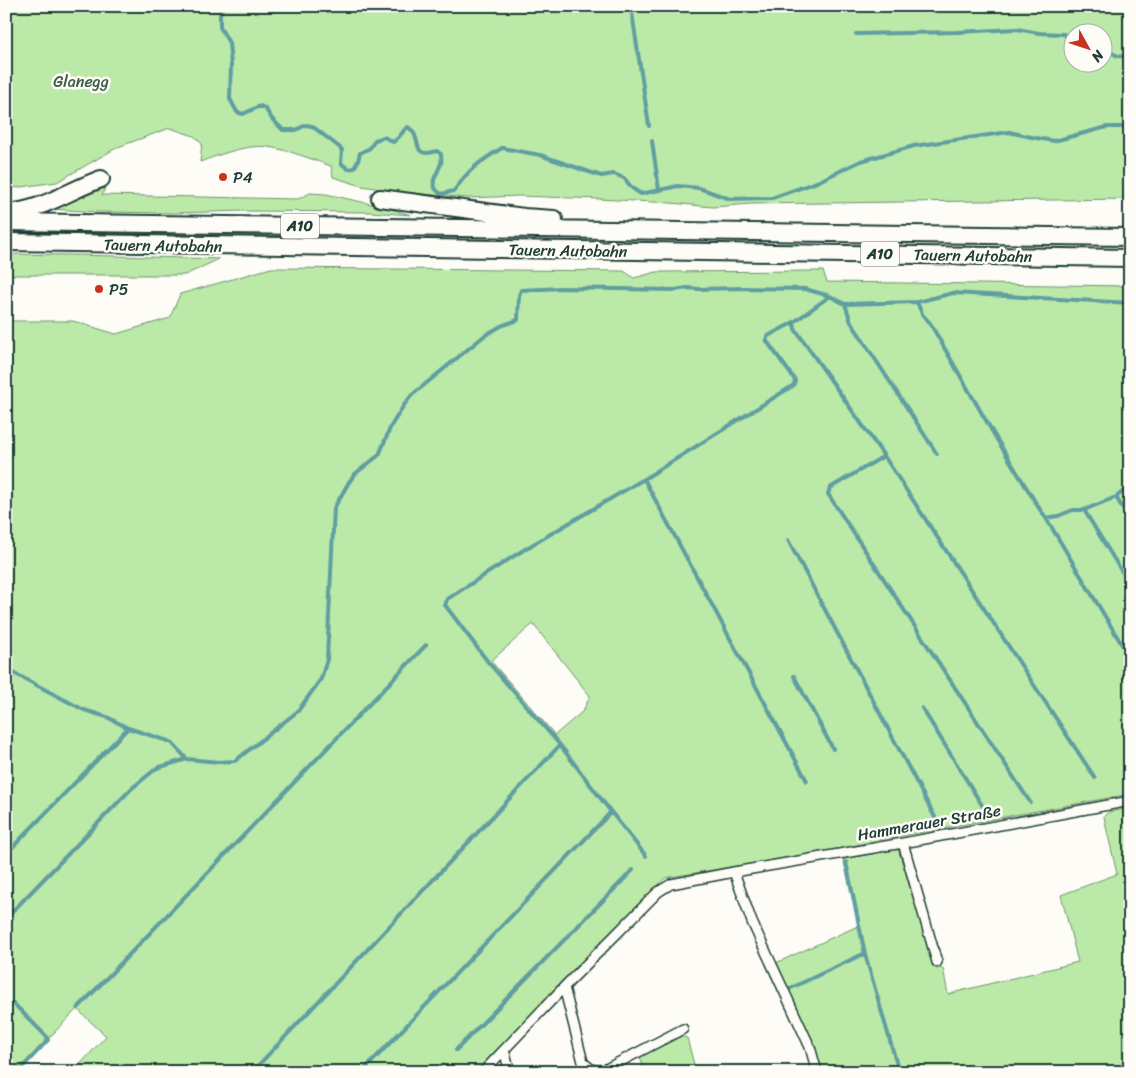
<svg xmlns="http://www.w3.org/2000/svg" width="1136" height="1078" font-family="Sriracha,sans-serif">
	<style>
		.green { fill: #bbe9a7; stroke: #6d936e; fill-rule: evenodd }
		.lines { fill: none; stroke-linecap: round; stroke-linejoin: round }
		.stream { stroke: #619ea1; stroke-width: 4 }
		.street-casing { stroke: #1f3d34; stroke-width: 12 }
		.highway-casing { stroke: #1f3d34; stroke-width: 20 }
		.street { stroke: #fdfcf7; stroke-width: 9 }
		.highway { stroke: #fdfcf7; stroke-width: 16 }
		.poi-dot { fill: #c8321e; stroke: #fdfcf7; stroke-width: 2 }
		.labels { text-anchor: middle; stroke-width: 5; stroke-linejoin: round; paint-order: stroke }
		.shield { fill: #fdfcf7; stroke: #62766e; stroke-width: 1 }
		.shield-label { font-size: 15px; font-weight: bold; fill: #1f3d34 }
		.park-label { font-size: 16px; fill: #3e5f4b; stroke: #fdfcf7 }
		.poi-label { font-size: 16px; fill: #1f3d34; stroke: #fdfcf7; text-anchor: start }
		.street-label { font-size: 16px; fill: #1f3d34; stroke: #fdfcf7 }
	</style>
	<rect width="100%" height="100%" fill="#fdfcf7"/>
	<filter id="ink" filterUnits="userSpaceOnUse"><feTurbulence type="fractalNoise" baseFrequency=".02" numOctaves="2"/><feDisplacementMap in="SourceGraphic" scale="10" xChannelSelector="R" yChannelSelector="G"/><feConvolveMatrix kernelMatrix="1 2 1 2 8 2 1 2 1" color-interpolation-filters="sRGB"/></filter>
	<g filter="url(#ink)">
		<path class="green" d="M6 6H1130V199L751 204 713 207 671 203 599 199 520 196 469 198 399 192 362 186 333 177 331 166C311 159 289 150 268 147 246 144 219 155 200 162L202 144 194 136 170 128 118 147 57 182 6 189ZM1074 32H1104V62H1074Z
			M105 188 102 195 298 199 310 193 326 194 380 206 411 215 370 212 246 211 173 213 100 212 51 209Z
			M6 254 79 255 219 259 185 275H6Z
			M271 268 624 271 634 278 656 272 823 271 827 282 1130 286V794L884 839 839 849 665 878 481 1072H73L106 1036 77 1009 16 1072H6V321H73L116 334 170 318 180 294ZM533 624 590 696 583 711 555 735 491 661Z
			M1130 808V1072H823L776 963 860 925 843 859 898 849 936 969 943 968 948 994 1078 962 1061 895 1117 874 1105 822 1104 816 1109 812Z
			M681 1036 687 1038 696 1072H644L640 1056Z"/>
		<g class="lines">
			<path class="stream" d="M223 6 220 14V27L229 43 231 65 230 99 237 112 243 114 260 106 265 108 272 119 283 130H296L306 125 312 126 339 147 342 150 341 163 348 169 354 168 358 161 360 153 370 148 375 140 384 137 393 142C400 138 402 131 408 127 424 137 409 160 437 151L441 154C441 157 442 160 441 163 438 175 426 183 441 194L454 191C469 169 479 162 502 148L540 155 601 176 614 174 624 178 632 188 641 194 678 186 699 188 730 199 772 198 817 182 861 161 914 146 1009 132 1036 138 1054 141 1107 127H1130
				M631 6 649 126
				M856 34 957 32 1017 29 1039 33 1063 34 1074 38
				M1104 49 1118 56 1130 57
				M652 141 659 190
				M917 302 922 314 930 323 996 438 1039 508 1046 518 1130 658
				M845 304 851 322 937 454
				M794 322 795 329 884 456 1095 778
				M884 456 830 488 828 494 1030 802
				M644 479 807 781
				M1116 497 1130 521
				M1084 510 1130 585
				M1046 518 1058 516 1073 510H1084L1116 497 1130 486
				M788 540 937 821
				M6 669 84 710 107 717 128 728 171 742 187 759
				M794 676 833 749
				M922 708 985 810
				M6 854 128 728
				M646 856 611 812 560 745 488 662 445 605 447 599 525 549 644 479 794 385 795 380 766 340 768 336 794 322 830 296
				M846 862 865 954 899 1072
				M6 918 131 789 157 768 187 759 219 762 235 761 298 711 321 679 327 659 334 508 349 482 355 474 379 455 391 426 404 405 412 395 484 336 501 326 518 320 519 295 521 290 562 288 675 290 687 288 699 289 741 288 805 289 830 296 845 304 917 302 953 293 1130 303
				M789 989 861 955 865 954
				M13 1003 47 1037 48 1040 18 1072
				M78 1008 426 645
				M456 1050 633 870
				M252 1072 560 745
				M362 1072 611 812
				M435 1072 442 1065"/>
			<defs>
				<path id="street" d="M903 843 937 962
					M734 872 752 922 810 1047 817 1072
					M564 987 583 1062C591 1070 593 1071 604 1070L683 1029
					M504 1050 510 1072
					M483 1072 564 987 658 892 671 884 734 872 903 843 1130 801"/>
				<path id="highway" d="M380 198 524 217 554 219
					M6 213C44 210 67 191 101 179
					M6 222 1130 237
					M6 242 1130 258"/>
			</defs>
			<use href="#street" class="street-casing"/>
			<use href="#highway" class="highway-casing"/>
			<use href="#street" class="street"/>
			<use href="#highway" class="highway"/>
		</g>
	</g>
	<g class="poi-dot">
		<circle cx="223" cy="177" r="5"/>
		<circle cx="99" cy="289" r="5"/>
	</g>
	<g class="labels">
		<g class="shield">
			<rect x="281" y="213.5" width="38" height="25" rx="4"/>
			<rect x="861" y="241.5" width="38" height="25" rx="4"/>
		</g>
		<g class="shield-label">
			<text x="300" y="231">A10</text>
			<text x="880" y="259">A10</text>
		</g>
		<g class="park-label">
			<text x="81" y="87">Glanegg</text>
		</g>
		<g class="poi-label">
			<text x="233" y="183">P4</text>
			<text x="109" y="295">P5</text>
		</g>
		<g class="street-label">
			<text transform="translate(163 245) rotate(1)" y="6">Tauern Autobahn</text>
			<text transform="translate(568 250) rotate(1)" y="6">Tauern Autobahn</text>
			<text transform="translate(973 255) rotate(1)" y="6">Tauern Autobahn</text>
			<text transform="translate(929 822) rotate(-10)" y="6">Hammerauer Straße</text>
		</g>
	</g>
	<rect width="1136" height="1078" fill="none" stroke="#fdfcf7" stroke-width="25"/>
	<rect x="12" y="12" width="1111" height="1053" fill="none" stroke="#1f3d34" stroke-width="2" filter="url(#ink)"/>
	<g transform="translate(1088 48) rotate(130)"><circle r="24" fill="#fdfcf7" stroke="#a4b0a9"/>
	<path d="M0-4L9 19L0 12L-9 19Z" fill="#c8321e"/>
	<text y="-8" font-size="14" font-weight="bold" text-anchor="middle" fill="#1f3d34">N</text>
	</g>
</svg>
